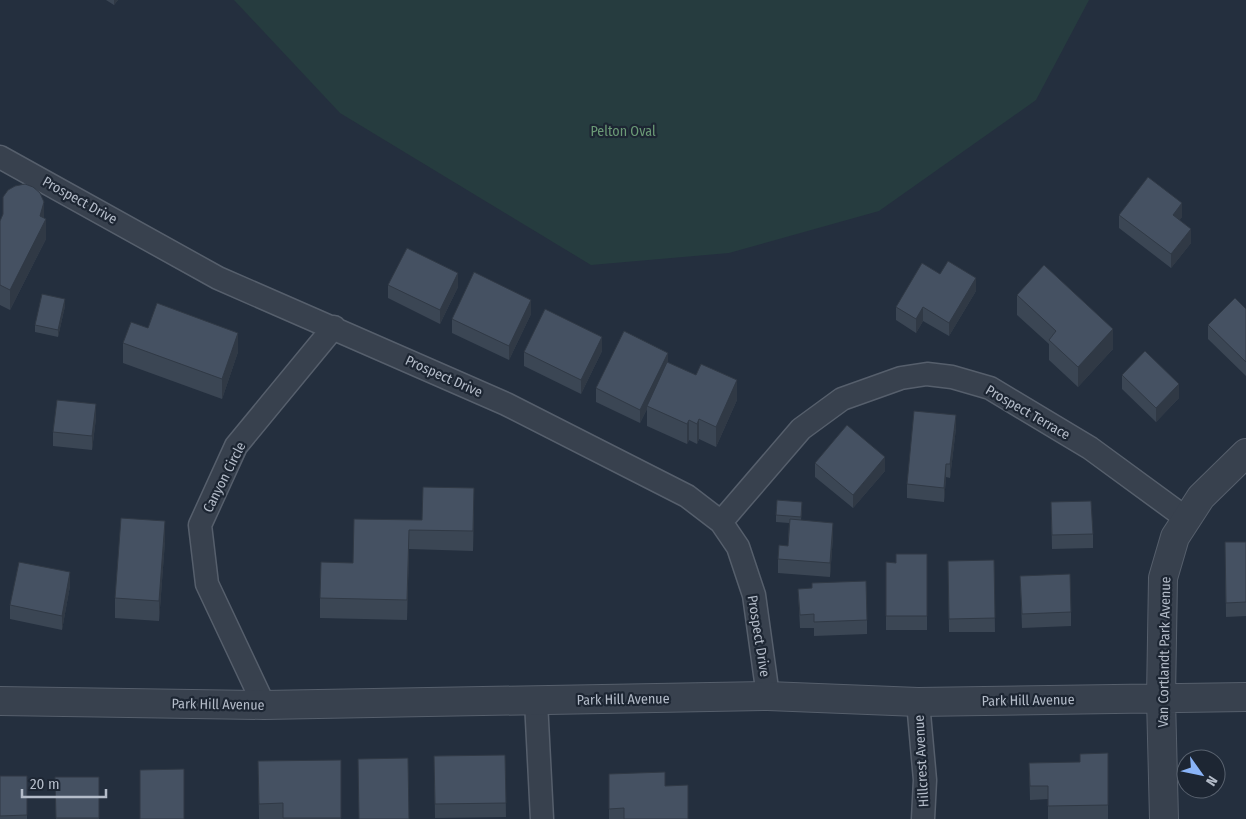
<svg xmlns="http://www.w3.org/2000/svg" width="1246" height="819" font-family="'Fira Sans Condensed',sans-serif">
	<style>
		.green { fill: #263c3f }
		.lines { fill: none; stroke-linecap: round; stroke-linejoin: round }
		.minor-casing { stroke: #565f6c; stroke-width: 25 }
		.tertiary-casing { stroke: #565f6c; stroke-width: 30 }
		.minor { stroke: #38414e; stroke-width: 22 }
		.tertiary { stroke: #38414e; stroke-width: 28 }
		.wall { fill: #3b4654 }
		.shaded-wall { fill: #303945 }
		.building { fill: #455162; stroke: #303945 }
		.labels { text-anchor: middle; stroke-width: 4.5; stroke-linejoin: round; paint-order: stroke }
		.park-label { font-size: 14px; fill: #6b9a76; stroke: #1d2633 }
		.street-label { font-size: 14px; fill: #b4bcc9; stroke: #1d2633 }
	</style>
	<rect width="100%" height="100%" fill="#242f3e"/>
	<path class="green" d="M234 0H1089L1036 100 879 211 729 253 591 265 340 113Z"/>
	<g class="lines">
		<defs>
			<path id="minor" d="M0 157 218 278 506 404 687 496 721 522 738 547 754 595 768 696
				M721 522 801 429 842 399 901 378 927 374 952 377 990 388 1090 448 1187 519
				M536 701 542 819
				M918 702 925 780 923 819
				M264 705 207 584 200 525 236 446 334 327"/>
			<path id="tertiary" d="M0 701 264 705 768 696 918 702 1246 697
				M1164 819 1161 698 1163 578 1175 537 1201 497 1246 453"/>
		</defs>
		<use href="#minor" class="minor-casing"/>
		<use href="#tertiary" class="tertiary-casing"/>
		<use href="#minor" class="minor"/>
		<use href="#tertiary" class="tertiary"/>
	</g>
	<path class="wall" d="M106 0H118L114 5Z
		M1119 215 1182 217 1179 220 1191 243 1171 268 1119 228Z
		M44 217 46 239 10 310 0 305V221Z
		M940 274 976 291 949 336 923 321 916 333 896 320V307Z
		M388 285 458 287 440 324 388 298Z
		M1017 295 1113 349 1078 387 1049 360V344L1017 315Z
		M65 306 58 337 35 332V325Z
		M1246 309V376L1208 339V325Z
		M531 314 509 360 452 333V319Z
		M148 328 238 352 222 399 123 363V343Z
		M602 351 581 394 524 366V352Z
		M668 362 737 400 716 447 699 439 697 444 689 440 687 444 647 426V409L640 423 596 402V388Z
		M1122 375 1179 398 1156 422 1122 389Z
		M96 418 92 450 53 446V432Z
		M956 428 950 478 946 477 944 502 907 498V484Z
		M815 463 885 471 853 508 815 477Z
		M1051 502 1093 534V548L1052 549Z
		M474 508 473 551 409 549 407 620 320 618V598L353 563 422 520Z
		M802 509 801 520 833 536 830 577 778 573V559L788 546 789 523 776 522V515Z
		M165 541 159 621 115 618V598Z
		M1225 542H1246V616L1226 617Z
		M927 554V630H886V562L896 563Z
		M994 560 995 632H949L948 561Z
		M1020 576 1071 612V626L1022 628Z
		M70 586 62 630 10 619V605Z
		M798 589 867 620V634L814 636V628H800Z
		M1108 753V819H1048V799L1030 800 1029 763 1080 762Z
		M505 755 506 817 435 818 434 756Z
		M341 760V819H259L258 761Z
		M609 774 665 786 688 819H609Z
		M0 776H27V819H0Z
		M55 777H99V819H56Z"/>
	<path class="shaded-wall" d="M114 0H118L114 5Z
		M44 202V222L46 219V239L10 310V290L40 216Z
		M1182 203V217L1173 229V215Z
		M1191 229V243L1171 268V254Z
		M458 273V287L440 324V310Z
		M976 278V291L949 336V323Z
		M65 299V306L58 337V330Z
		M531 300V314L509 360V346Z
		M923 307V321L916 333V319Z
		M1113 329V349L1078 387V367Z
		M238 333V352L222 399V379Z
		M602 337V351L581 394V380Z
		M668 353V367L647 406V409L640 423V410Z
		M737 380V400L716 447V427Z
		M1179 384V398L1156 422V408Z
		M96 404V418L92 450V436Z
		M956 415V428L950 478V464Z
		M699 419V439L697 444V424Z
		M689 420V440L687 444V424Z
		M885 457V471L853 508V495Z
		M946 464V477L944 502V488Z
		M474 488V508L473 551V531Z
		M165 521V541L159 621V601Z
		M833 523V536L830 577V563Z
		M409 530V549L407 620V600Z
		M70 572V586L62 630V616Z"/>
	<path class="building" d="M1148 177 1182 203 1173 215 1191 229 1171 254 1119 215Z
		M25 184 33 187 40 193 44 202 40 216 46 219 10 290 0 285V221L3 214V197L8 190 15 186Z
		M407 248 458 273 440 310 388 285Z
		M948 261 976 278 949 323 923 307 916 319 896 307 922 263 940 274Z
		M1044 265 1113 329 1078 367 1049 340 1056 331 1017 295Z
		M474 272 531 300 509 346 452 319Z
		M42 294 65 299 58 330 35 325Z
		M1235 298 1246 309V362L1208 325Z
		M157 303 238 333 222 379 123 343 131 322 148 328Z
		M545 309 602 337 581 380 524 352Z
		M624 331 668 353 640 410 596 388Z
		M1145 351 1179 384 1156 408 1122 375Z
		M667 362 696 375 701 364 737 380 716 427 699 419 697 424 689 420 687 424 647 406Z
		M57 400 96 404 92 436 53 432Z
		M914 411 956 415 950 464H946L944 488 907 484Z
		M847 425 885 457 853 495 815 463Z
		M423 487 474 488 473 531 409 530 407 600 320 598 321 562 353 563 354 519 422 520Z
		M777 500 802 502 801 517 776 515Z
		M1091 501 1093 534 1052 535 1051 502Z
		M121 518 165 521 159 601 115 598Z
		M790 519 833 523 830 563 778 559 779 545 788 546Z
		M1225 542H1246V602L1226 603Z
		M896 554H927V616H886V562L896 563Z
		M994 560 995 618 949 619 948 561Z
		M19 562 70 572 62 616 10 605Z
		M1070 574 1071 612 1022 614 1020 576Z
		M866 581 867 620 814 622V614L800 615 798 589 812 588V583Z
		M1108 753V805L1048 806V786H1030L1029 763 1080 762V754Z
		M505 755 506 803 435 804 434 756Z
		M408 758 409 819H359L358 759Z
		M341 760V818H283V803L259 804 258 761Z
		M184 769V819H140V770Z
		M665 772V786L688 785V819H624V808L609 809V774Z
		M0 776H27V815L0 816Z
		M55 777H99V818H56Z"/>
	<g class="labels">
		<g class="park-label">
			<text x="623" y="136">Pelton Oval</text>
		</g>
		<g class="street-label">
			<text transform="translate(80 200) rotate(29)" y="5">Prospect Drive</text>
			<text transform="translate(444 376) rotate(24)" y="5">Prospect Drive</text>
			<text transform="translate(1028 412) rotate(30)" y="5">Prospect Terrace</text>
			<text transform="translate(224 477) rotate(-63)" y="5">Canyon Circle</text>
			<text transform="translate(759 636) rotate(81)" y="5">Prospect Drive</text>
			<text transform="translate(1164 652) rotate(-89)" y="5">Van Cortlandt Park Avenue</text>
			<text transform="translate(623 699) rotate(-1)" y="5">Park Hill Avenue</text>
			<text transform="translate(1028 700) rotate(-1)" y="5">Park Hill Avenue</text>
			<text transform="translate(218 704) rotate(1)" y="5">Park Hill Avenue</text>
			<text transform="translate(921 761) rotate(-93)" y="5">Hillcrest Avenue</text>
		</g>
	</g>
	<g transform="translate(1201 774) rotate(123)"><circle r="24" fill="#1d2633" stroke="#59626f"/>
	<path d="M0-4L9 19L0 12L-9 19Z" fill="#8ab4f8"/>
	<text y="-8" font-size="14" font-weight="bold" text-anchor="middle" fill="#b4bcc9">N</text>
	</g>
	<path d="M22 789v8h84v-8" fill="none" stroke="#b4bcc9" stroke-width="2.5"/>
	<text x="30" y="789" font-size="15" fill="#b4bcc9" stroke="#1d2633" stroke-width="4" paint-order="stroke">20 m</text>
</svg>
